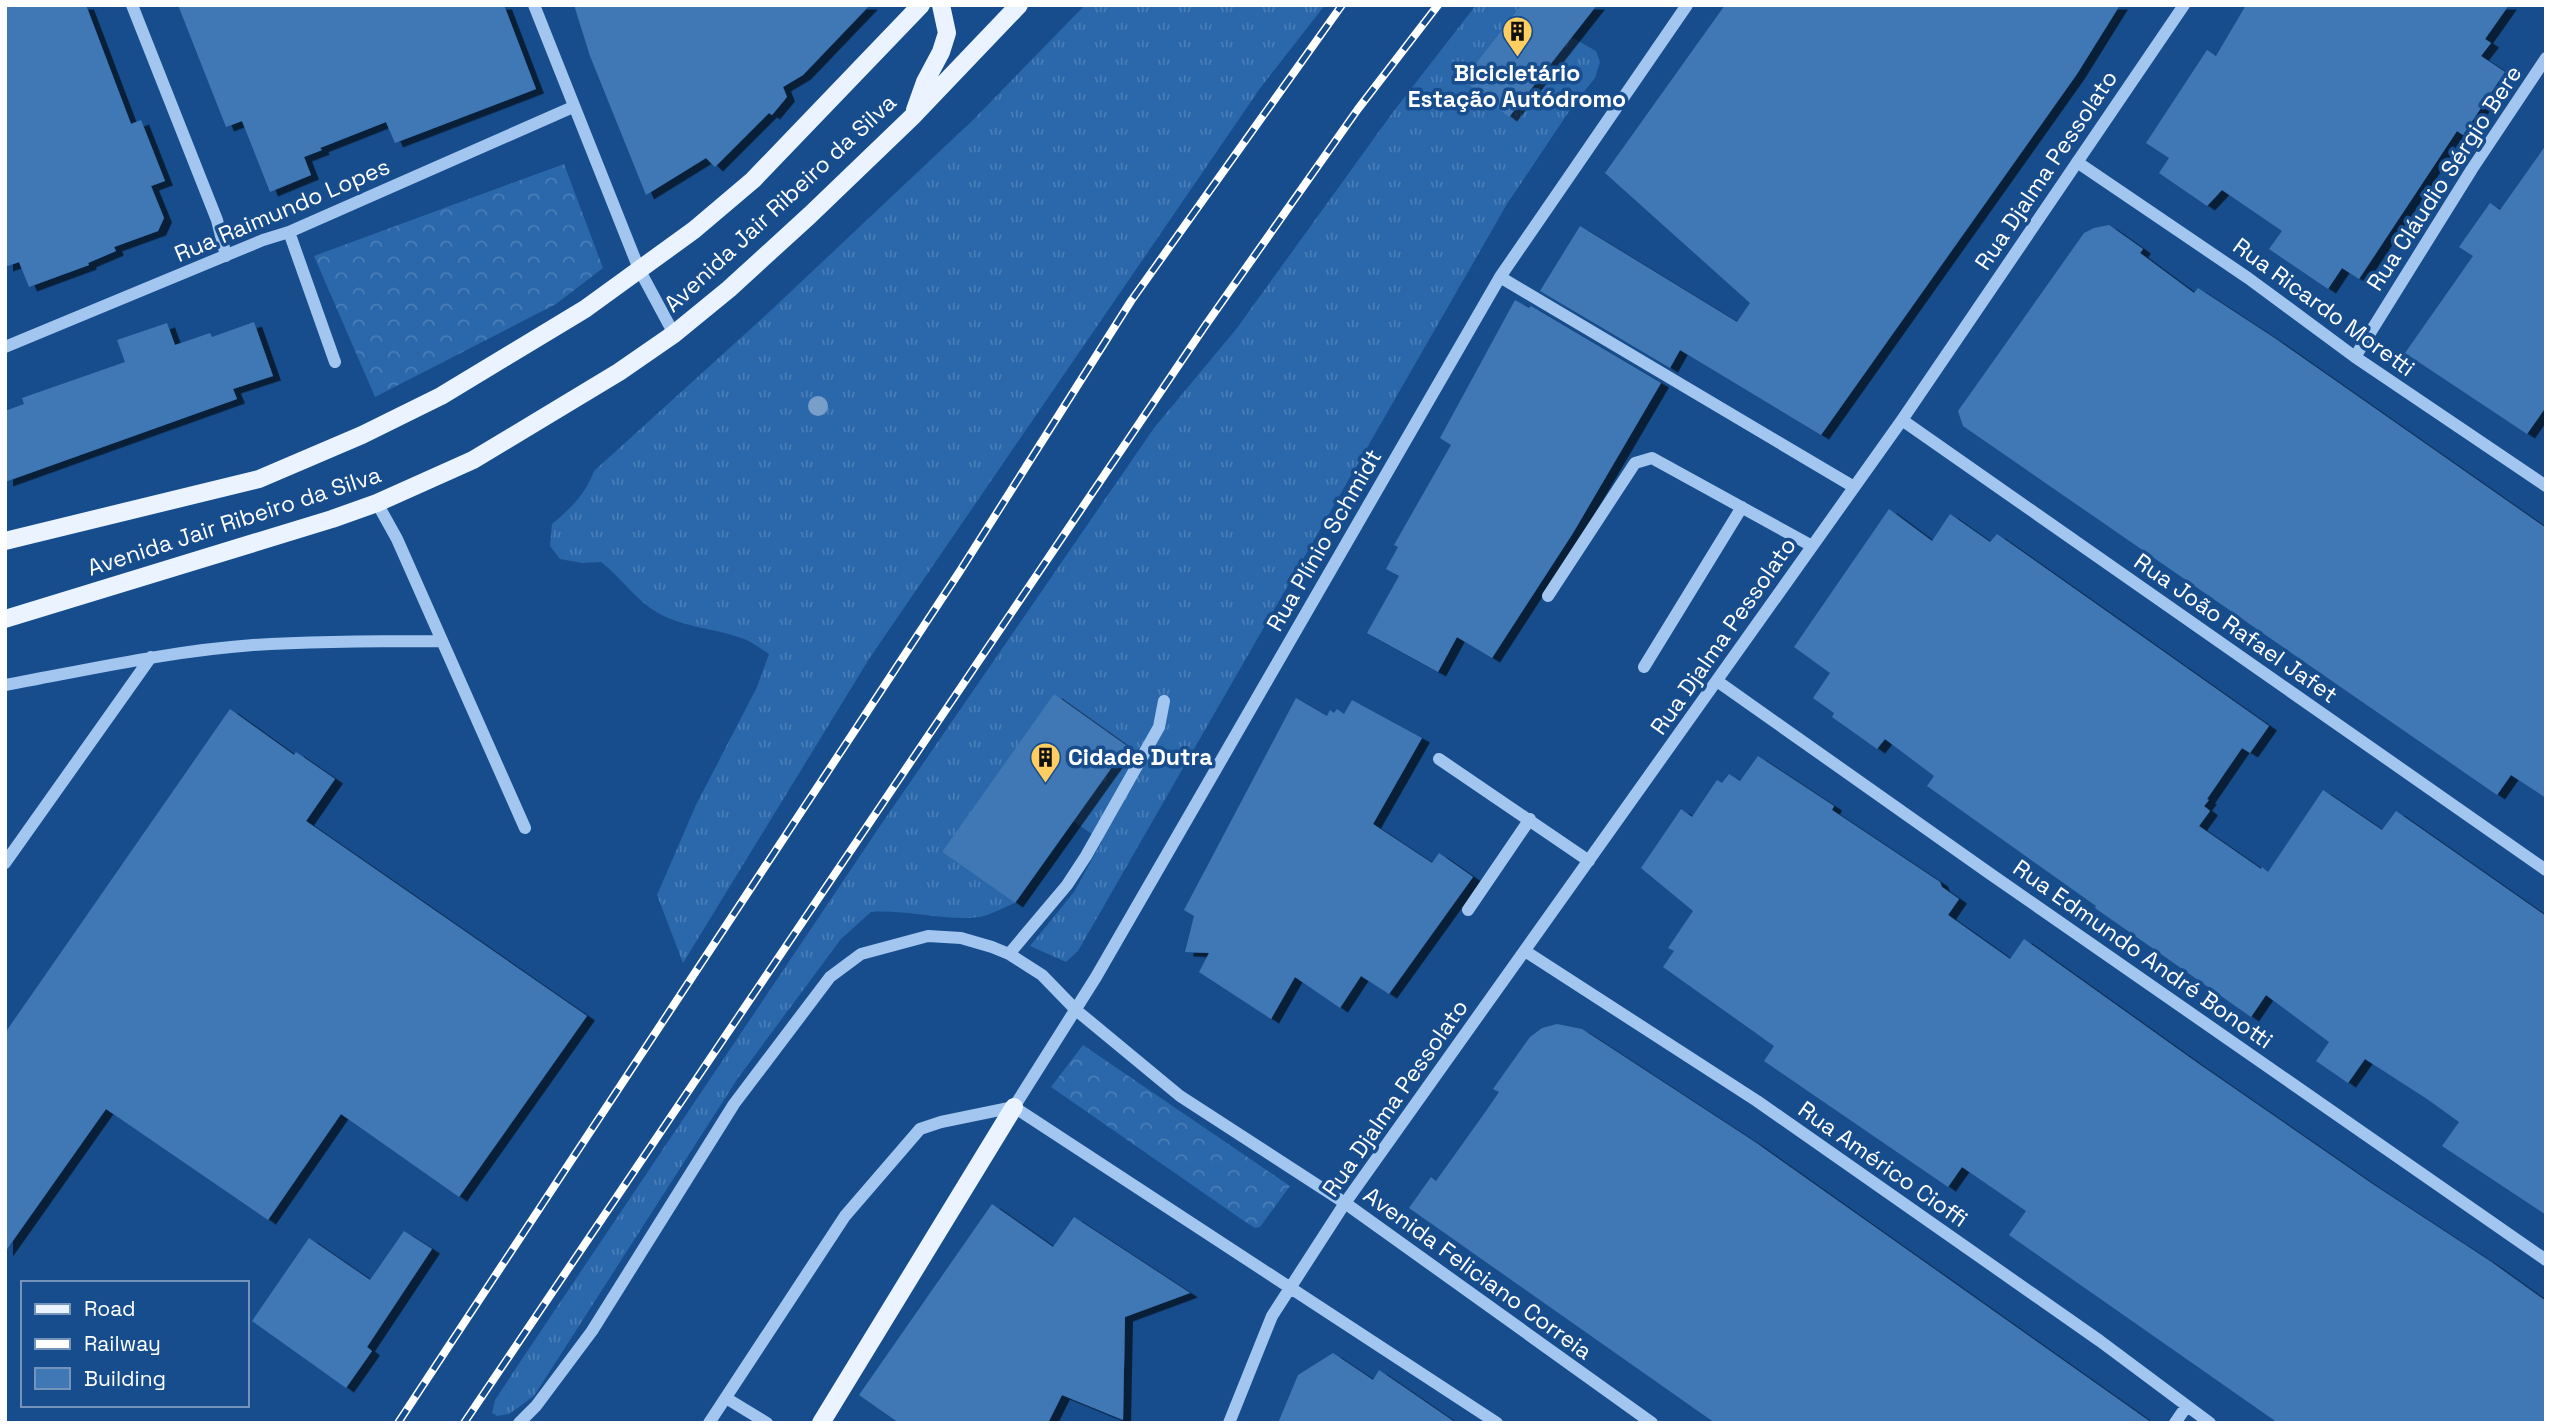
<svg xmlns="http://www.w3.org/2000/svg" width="2551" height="1428" font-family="'Space Grotesk',sans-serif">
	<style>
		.grass { fill: url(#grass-tufts) }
		.forest { fill: url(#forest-crowns) }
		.building { fill: #4077b5; filter: url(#shadow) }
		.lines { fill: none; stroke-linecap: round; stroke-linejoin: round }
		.minor { stroke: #a2c6ef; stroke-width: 12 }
		.major { stroke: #eaf3ff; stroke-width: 18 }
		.rail-casing { stroke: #fff; stroke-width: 8 }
		.rail { stroke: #174d8d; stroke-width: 5; stroke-dasharray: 16; stroke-linecap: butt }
		.tree { fill: #789eca }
		.labels { text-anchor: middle; stroke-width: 7; stroke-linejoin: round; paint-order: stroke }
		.poi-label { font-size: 23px; font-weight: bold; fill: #fff; stroke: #174d8d }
		.street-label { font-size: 23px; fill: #fff; stroke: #174d8d }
	</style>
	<defs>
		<pattern id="grass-tufts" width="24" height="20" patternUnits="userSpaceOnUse" patternTransform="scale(1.75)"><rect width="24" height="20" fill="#2a67ab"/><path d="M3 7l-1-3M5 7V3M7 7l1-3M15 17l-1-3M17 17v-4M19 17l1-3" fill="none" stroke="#4a7eb8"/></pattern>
		<pattern id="forest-crowns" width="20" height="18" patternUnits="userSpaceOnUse" patternTransform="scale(1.75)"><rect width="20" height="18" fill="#2a67ab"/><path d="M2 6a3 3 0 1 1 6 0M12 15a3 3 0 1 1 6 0" fill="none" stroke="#4a7eb8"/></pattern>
		<filter id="shadow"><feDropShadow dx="8" dy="4.5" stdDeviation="0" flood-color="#0009"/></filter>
	</defs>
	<rect width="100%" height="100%" fill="#174d8d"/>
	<path class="grass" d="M1085 5H1325L1261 87 869 659 683 963 657 895 696 805 757 687 769 654C761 649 751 641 741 638 714 628 685 628 658 613 635 600 622 578 601 562L582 563 560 559 550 546 552 524C571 508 585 495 594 471L767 314 974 119Z
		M1476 5H1521L1463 80 1509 116 1571 37 1596 51 1600 62 1595 78 1574 104 1507 204 1078 951 1066 962 1030 946 1074 892 1102 841 1073 821 942 852 1015 903C1005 907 994 913 984 916 955 923 905 909 871 912L841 939 738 1078 534 1396 509 1414 497 1416 492 1413 495 1400 516 1368 880 826 1154 428 1237 328 1393 112Z"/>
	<path class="forest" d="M564 164 603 268 556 304 375 397 314 256Z
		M1083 1045 1290 1186 1260 1227 1255 1228 1244 1221 1051 1087Z"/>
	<path class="building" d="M5 5H86L131 124 141 120 165 181 151 186 164 218 158 231 114 247 116 251 88 263 89 265 29 287 19 262 5 267Z
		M178 5H504L536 89 395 143 386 122 320 148 322 150 304 157 311 175 270 192 242 121 226 127Z
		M574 5H870L803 75 783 87 787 97 772 115 769 113 715 167 706 158 646 195 590 56Z
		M1521 5H1597L1509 117 1463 80Z
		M1725 5H2120L2077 74 1821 435 1680 350 1670 368 1540 291 1580 226 1737 322 1750 303 1605 173Z
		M2246 5H2509L2485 39 2491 43 2481 56 2505 72 2463 135 2457 131 2359 279 2342 268 2328 289 2269 249 2282 231 2222 190 2207 206 2159 173 2169 158 2146 143 2207 50 2216 56Z
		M2546 145V407L2527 434 2405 353 2473 256 2459 247 2490 203 2500 210Z
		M2109 225 2143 249 2140 253 2194 293 2198 288 2276 339 2546 528V798L2511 775 2497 795 1963 426 1958 411 2084 233 2094 228Z
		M1515 300 1529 308 1531 306 1661 383 1573 533 1492 658 1457 637 1438 672 1367 633 1399 576 1386 569 1398 547 1394 545 1451 445 1440 438Z
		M254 322 273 376 233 389 237 399 5 482V411L24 404 22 398 125 362 117 340 167 323 175 345 210 333 212 337Z
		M1889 509 1932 541 1950 514 1990 542 1997 534 2269 726 2250 753 2242 748 2207 799 2209 800 2204 806 2210 811 2199 826 2261 869 2262 867 2268 872 2323 790 2382 830 2396 811 2546 916V1215L2442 1146 2459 1122 2427 1099 2365 1059 2348 1083 2316 1061 2329 1042 2266 995 2251 1017 2095 908 2096 906 1927 786 1934 776 1885 739 1877 749 1832 717 1834 713 1813 698 1830 673 1794 647Z
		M1054 694 1127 746 1015 903 942 852Z
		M1296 698 1327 716 1330 710 1334 713 1337 709 1344 714 1352 700 1422 738 1373 824 1432 863 1439 853 1473 877 1389 994 1361 976 1340 1008 1295 977 1271 1019 1199 972 1209 953 1185 952 1194 916 1184 910Z
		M230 709 294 755 296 752 335 779 306 821 587 1016 459 1197 341 1114 268 1220 106 1109 5 1252V1033Z
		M1758 756 1834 806 1832 810 1940 882 1942 887 1959 899 1948 915 2010 959 2024 939 2199 1064 2374 1185 2490 1261 2546 1301V1423H2278L2009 1235 2026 1211 1962 1167 1948 1187 1764 1061 1774 1046 1663 967 1674 951 1668 948 1693 911 1641 868 1681 809 1692 817 1717 780 1722 783 1729 774 1740 781Z
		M1557 1024 1582 1029 1755 1142 2152 1423H1715L1409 1208 1431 1177 1436 1181 1486 1111 1499 1092 1493 1089 1530 1037 1542 1028Z
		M992 1204 1053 1247 1074 1217 1190 1293 1125 1317 1123 1420 1062 1395 1048 1423H899L859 1395Z
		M404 1231 432 1249 367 1347 372 1351 346 1388 252 1321 309 1238 370 1280Z
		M1333 1353 1373 1380 1379 1370 1456 1423H1278L1298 1375Z"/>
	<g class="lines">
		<path class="minor" d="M132 5 217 220 226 256
			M534 5 639 269 674 334
			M2077 162 2248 278 2355 357 2546 486
			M289 232 335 362
			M1500 277 1854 487
			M5 347 263 240 289 232 573 107
			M2355 357 2472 169 2546 58
			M1902 420 2546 870
			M377 503 397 539 525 828
			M1548 596 1635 463 1652 458 1812 546
			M1644 667 1742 507
			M1717 681 1989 873 2546 1260
			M5 685C87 670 170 651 253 645 316 641 378 641 440 641
			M1439 759 1589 861
			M5 863 151 657
			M1468 910 1530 819
			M1525 951 1757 1101 2100 1341 2210 1423
			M1009 954 1067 885 1086 856 1159 727 1164 701
			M1014 1107 1096 977 1500 277 1687 5
			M1014 1107 1497 1423
			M726 1398 767 1423
			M519 1423 536 1406 592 1331 734 1104 830 977 861 954 928 936 961 938 992 947 1009 954 1042 975 1076 1010 1180 1096 1345 1203 1652 1423
			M709 1423 845 1216 920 1129 941 1122 1014 1107
			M1229 1423 1272 1316 1345 1203 1902 420 2184 5
			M2175 1423 2186 1407"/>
		<path class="major" d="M915 110 925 82 941 52 947 33 941 5
			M5 541 259 479 362 435 441 396 585 309 694 230 753 180 921 5
			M5 619 332 519 377 503 473 460 619 372 674 334 729 289 810 215 912 117 1019 5
			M821 1423 1014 1107"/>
		<defs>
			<path id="rail" d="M398 1423 960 571 1131 301 1342 5
				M464 1423 1205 326 1358 109 1438 5"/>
		</defs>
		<use href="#rail" class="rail-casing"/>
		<use href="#rail" class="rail"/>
	</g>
	<circle class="tree" cx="818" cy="406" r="10"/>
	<defs>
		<symbol id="building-pin" viewBox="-11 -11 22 30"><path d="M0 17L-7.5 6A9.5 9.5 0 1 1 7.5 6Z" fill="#ffce60" stroke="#174d8d"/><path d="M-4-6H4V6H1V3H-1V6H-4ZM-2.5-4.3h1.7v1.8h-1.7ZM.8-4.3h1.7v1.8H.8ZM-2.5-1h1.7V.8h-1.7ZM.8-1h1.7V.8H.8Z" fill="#111"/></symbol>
	</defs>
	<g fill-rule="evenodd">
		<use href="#building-pin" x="1500" y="14" width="35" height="47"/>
		<use href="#building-pin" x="1028" y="740" width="35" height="47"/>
	</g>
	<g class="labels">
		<g class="poi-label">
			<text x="1517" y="81">Bicicletário<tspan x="1517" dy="26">Estação Autódromo</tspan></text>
			<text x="1068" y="765" text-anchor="start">Cidade Dutra</text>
		</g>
		<g class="street-label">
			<text transform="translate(2046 170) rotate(-56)" y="8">Rua Djalma Pessolato</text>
			<text transform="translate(2444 178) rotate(-57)" y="8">Rua Cláudio Sérgio Bere</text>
			<text transform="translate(780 203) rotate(-43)" y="8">Avenida Jair Ribeiro da Silva</text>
			<text transform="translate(282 210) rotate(-23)" y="8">Rua Raimundo Lopes</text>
			<text transform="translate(2324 307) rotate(36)" y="8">Rua Ricardo Moretti</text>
			<text transform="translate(234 521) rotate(-18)" y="8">Avenida Jair Ribeiro da Silva</text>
			<text transform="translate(1324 540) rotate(-60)" y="8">Rua Plínio Schmidt</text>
			<text transform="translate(2236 628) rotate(35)" y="8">Rua João Rafael Jafet</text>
			<text transform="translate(1723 636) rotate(-55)" y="8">Rua Djalma Pessolato</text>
			<text transform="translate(2143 954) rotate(35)" y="8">Rua Edmundo André Bonotti</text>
			<text transform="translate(1395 1098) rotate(-55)" y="8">Rua Djalma Pessolato</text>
			<text transform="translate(1883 1164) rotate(35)" y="8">Rua Américo Cioffi</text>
			<text transform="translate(1478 1273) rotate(36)" y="8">Avenida Feliciano Correia</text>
		</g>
	</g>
	<rect width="2551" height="1428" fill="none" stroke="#ffffff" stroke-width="14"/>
	<rect x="21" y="1281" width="228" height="126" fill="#174d8d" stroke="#7494bb" stroke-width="2"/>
	<rect x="35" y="1304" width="35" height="10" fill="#eaf3ff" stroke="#7494bb" stroke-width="2"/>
	<text x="84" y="1316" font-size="21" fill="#ffffff">Road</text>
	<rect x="35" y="1339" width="35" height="10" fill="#ffffff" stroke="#7494bb" stroke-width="2"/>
	<text x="84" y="1351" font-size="21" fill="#ffffff">Railway</text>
	<rect x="35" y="1368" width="35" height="21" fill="#4077b5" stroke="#7494bb" stroke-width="2"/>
	<text x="84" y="1386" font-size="21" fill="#ffffff">Building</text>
</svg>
